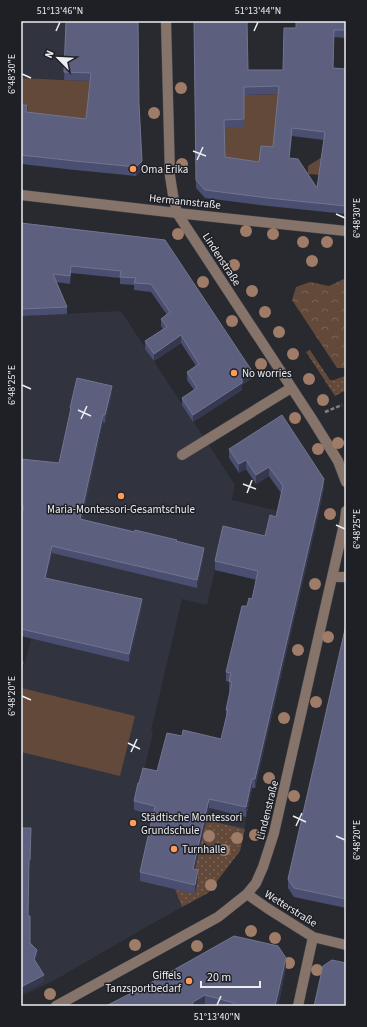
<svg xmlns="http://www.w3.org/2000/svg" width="367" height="1027" font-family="'Source Sans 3',sans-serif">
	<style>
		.built { fill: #31333e }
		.grass { fill: url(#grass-dots) }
		.forest { fill: url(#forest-crowns) }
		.garden { fill: #624939 }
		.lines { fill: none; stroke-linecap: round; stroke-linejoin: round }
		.minor-casing { stroke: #44454b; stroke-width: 11 }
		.path { stroke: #7f8085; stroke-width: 2.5; stroke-dasharray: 4 2; stroke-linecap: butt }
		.minor { stroke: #86746a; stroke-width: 10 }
		.tree { fill: #9e7c68 }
		.wall { fill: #4a4e70; fill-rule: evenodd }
		.shaded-wall { fill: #363850 }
		.building { fill: #5c5f7e; stroke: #727590; fill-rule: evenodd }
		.ticks { fill: none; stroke: #ecedf1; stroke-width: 1.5 }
		.poi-dot { fill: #fe9c57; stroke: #1f2026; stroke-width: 1.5 }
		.labels { text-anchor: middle; stroke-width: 3; stroke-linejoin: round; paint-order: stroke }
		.poi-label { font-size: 11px; fill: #ecedf1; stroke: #1f2026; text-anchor: start }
		.street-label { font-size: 11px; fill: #ecedf1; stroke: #1f2026 }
		.neatline { fill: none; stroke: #ecedf1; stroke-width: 1.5 }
		.ticks-label { font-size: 10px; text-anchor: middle; fill: #ecedf1 }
	</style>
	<defs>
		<pattern id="grass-dots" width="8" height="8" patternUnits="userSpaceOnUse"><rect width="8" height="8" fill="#624939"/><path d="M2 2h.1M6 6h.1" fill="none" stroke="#796456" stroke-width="1.8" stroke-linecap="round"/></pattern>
		<pattern id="forest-crowns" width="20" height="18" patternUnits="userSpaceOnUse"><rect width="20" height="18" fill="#624939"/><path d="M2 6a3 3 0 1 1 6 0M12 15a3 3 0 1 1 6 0" fill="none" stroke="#796456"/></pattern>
	</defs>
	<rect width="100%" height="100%" fill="#292a30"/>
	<path class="built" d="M21 21H66L64 80 21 78Z
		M121 311 235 485 232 500 279 511 265 582 215 570 207 605 182 599 151 731 153 732 139 792 246 817 245 829 240 851 208 893 146 927 55 980 21 996V678L46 581 21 466V316Z"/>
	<path class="grass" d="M310 350 330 380H334L345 376 346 380V390L335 396 306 352Z
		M206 820 245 829 240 851 208 893 182 907 175 889 195 894 193 878Z"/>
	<path class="forest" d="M346 278V368H337L292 300 296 287 310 282 329 286Z"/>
	<path class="garden" d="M21 78 64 80 99 81 121 140 25 127 28 105 21 104Z
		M279 94 274 155 260 164 223 165 214 128 244 95Z
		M322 157V175L308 174V166Z
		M22 688 135 716 120 776 21 752V693Z"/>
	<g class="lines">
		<defs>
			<path id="minor" d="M166 21 170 176 173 195 177 213 312 419 338 461 346 482
				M21 195 177 213 346 231
				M182 455 291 388
				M332 577H346
				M247 894 267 908 313 937 346 945
				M56 1006 218 917 247 894 256 883 263 867 274 833 345 520 346 511
				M298 1006 313 937"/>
		</defs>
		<use href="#minor" class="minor-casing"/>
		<path class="path" d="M325 412 342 405"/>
		<use href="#minor" class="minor"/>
	</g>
	<g class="tree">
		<circle cx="181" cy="88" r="6"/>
		<circle cx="154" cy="113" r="6"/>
		<circle cx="182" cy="164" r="6"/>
		<circle cx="246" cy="231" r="6"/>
		<circle cx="178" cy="234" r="6"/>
		<circle cx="273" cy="234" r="6"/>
		<circle cx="303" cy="242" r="6"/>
		<circle cx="327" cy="242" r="6"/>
		<circle cx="312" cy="261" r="6"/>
		<circle cx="234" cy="265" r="6"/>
		<circle cx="203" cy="282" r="6"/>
		<circle cx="252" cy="291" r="6"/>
		<circle cx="265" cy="312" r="6"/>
		<circle cx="232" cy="321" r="6"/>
		<circle cx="279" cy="332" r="6"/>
		<circle cx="293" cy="354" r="6"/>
		<circle cx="261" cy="364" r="6"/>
		<circle cx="309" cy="379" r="6"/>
		<circle cx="323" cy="400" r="6"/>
		<circle cx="295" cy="418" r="6"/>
		<circle cx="338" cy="443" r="6"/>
		<circle cx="318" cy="449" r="6"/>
		<circle cx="330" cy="514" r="6"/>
		<circle cx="315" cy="584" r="6"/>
		<circle cx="328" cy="637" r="6"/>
		<circle cx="298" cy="650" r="6"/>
		<circle cx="316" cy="702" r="6"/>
		<circle cx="284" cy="718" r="6"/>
		<circle cx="269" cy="778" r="6"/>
		<circle cx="294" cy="796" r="6"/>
		<circle cx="255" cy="835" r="6"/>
		<circle cx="209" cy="836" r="6"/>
		<circle cx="237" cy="838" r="6"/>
		<circle cx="224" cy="850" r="6"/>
		<circle cx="211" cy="885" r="6"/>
		<circle cx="251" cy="931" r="6"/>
		<circle cx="275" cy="938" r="6"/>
		<circle cx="135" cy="945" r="6"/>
		<circle cx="197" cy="946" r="6"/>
		<circle cx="289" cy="963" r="6"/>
		<circle cx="317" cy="970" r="6"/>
		<circle cx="50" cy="994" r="6"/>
	</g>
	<path class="wall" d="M66 21 139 104 142 169 136 176 75 170 21 164V105L27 112 86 119 90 81 64 80Z
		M194 21 248 70H283L296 28 346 21V38L334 37 333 68 346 69V214L268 206 205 198 196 188ZM278 94 273 147 259 162 225 157V128L244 127V95ZM292 136 324 140 317 188 289 158Z
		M21 223 165 240 252 378 242 385V390L193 422 182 405V398L194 390 187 380V372L196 366 181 343 154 361 145 349V341L163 329 161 326V319L167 315 151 292 134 290V285L120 284V278L71 273 70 284 56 282 67 307V314L21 316Z
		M112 393 105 423 103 422 82 519 177 541 204 555 197 588 52 553 46 578 142 607 129 662 21 636V518L22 513 21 512V459L59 463 70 414V408Z
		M229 449 324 488 317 520 255 788H252L246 817 209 808 195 869 198 879 195 894 140 881V872L153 815 134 810V801L139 783 157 771 182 736 221 739 226 718V710L230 691 229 690V682L226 681V672L247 606 252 599 257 580 215 570V561L265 536 276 517 281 493 269 476 256 484 246 469 239 473 229 458Z
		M346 625V908L294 897 288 888V879Z
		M286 967 278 1006H209L205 1005 106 1006Z"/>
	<path class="shaded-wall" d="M292 128V136L289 166V158Z
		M142 161V169L136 176V167Z
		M71 266V273L70 284V276Z
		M181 335V343L154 361V354Z
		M252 371V378L242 385V390L193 422V415L242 378Z
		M112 386V393L105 423V415Z
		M103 415V422L80 526V519Z
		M246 460V469L239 473V464Z
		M269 467V476L256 484V475Z
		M324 479V488L317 520 255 788V779Z
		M52 546V553L45 585V578Z
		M204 548V555L197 588V580Z
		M142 599V607L129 662V654Z
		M23 662V670L21 678V670Z
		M252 779V788L246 817V807Z
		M209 799V808L193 878V869Z
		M31 836 30 867 29 868V860Z
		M198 870V879L195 894V885Z
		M37 950V957L34 966V959Z
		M286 958V967L278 1006H275Z
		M44 975V982L21 994V987Z
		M205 995V1005L203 1006H192L193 1002Z"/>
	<path class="building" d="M66 21H138L139 104 142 161 136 167 75 161 21 155V105H27L26 112 86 119 91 73 64 72Z
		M194 21H247L248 70H283L284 28H296V21H346V30H334L333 68 346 69V206L268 198 205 190 196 180ZM279 86 273 147 261 146 259 162 225 157 224 120 244 119V87ZM292 128 325 132 317 188 298 159 289 158Z
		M21 223 165 240 252 371 242 378V383L193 415 182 398 197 388 187 372 199 364 181 335 154 354 145 341 167 327 161 319 170 312 151 284 134 283 136 278 120 277 121 271 71 266 70 276 53 274 67 307 21 309Z
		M77 378 112 386 105 415H103L80 519 134 532 135 530 177 540 176 541 204 548 197 580 52 546 45 578 142 599 129 654 21 629V518L24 506 21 505V459L59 463 71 408H70Z
		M282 415 324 479 317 511 255 779H252L246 807 209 799 193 869 198 870 195 885 140 872 155 806 134 801 138 783H139L143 768 157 771 167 733 182 736 183 730 221 739 228 710H226L232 682 229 681 231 673 226 672 242 606H247L249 598 252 599 258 571 215 561 223 526 265 536 270 515 276 517 283 486 269 467 256 475 246 460 239 464 229 449Z
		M346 625V899L294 888 288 879Z
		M21 662H23L21 670Z
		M21 828H31L30 860H29L28 916H30V943L37 950 34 959 44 975 21 987Z
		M234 936 278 946 286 958 275 1006H233L234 1003 205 995 193 1002 192 1006H106L147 985Z
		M332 960 346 963V1006H314L323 966Z"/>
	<path class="ticks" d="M56 31 60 22M254 31 258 22M22 74 31 78M193 151 206 156M197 160 203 147M336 214 345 218M22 385 31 389M78 410 91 416M81 419 87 406M243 484 256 489M247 493 252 480M336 525 345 529M22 696 31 700M128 743 140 749M131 752 137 739M293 816 306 822M296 826 302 813M336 836 345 840M217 1005 221 996"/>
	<g class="poi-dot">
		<circle cx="133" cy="169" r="4"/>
		<circle cx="234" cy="373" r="4"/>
		<circle cx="121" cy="496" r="4"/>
		<circle cx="133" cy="823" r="4"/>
		<circle cx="174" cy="849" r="4"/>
		<circle cx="189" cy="981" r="4"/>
	</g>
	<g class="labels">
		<g class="poi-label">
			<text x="141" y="173">Oma Erika</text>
			<text x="242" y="377">No worries</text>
			<text x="121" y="513" text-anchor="middle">Maria-Montessori-Gesamtschule</text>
			<text x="141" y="821">Städtische Montessori<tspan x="141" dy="13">Grundschule</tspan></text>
			<text x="182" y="853">Turnhalle</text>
			<text x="181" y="979" text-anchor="end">Giffels<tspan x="181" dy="13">Tanzsportbedarf</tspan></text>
		</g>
		<g class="street-label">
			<text transform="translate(185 201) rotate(6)" y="4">Hermannstraße</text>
			<text transform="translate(222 259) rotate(57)" y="4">Lindenstraße</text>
			<text transform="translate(267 810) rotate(-76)" y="4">Lindenstraße</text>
			<text transform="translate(291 908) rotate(32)" y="4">Wetterstraße</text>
		</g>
	</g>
	<rect width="367" height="1027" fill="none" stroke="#1f2026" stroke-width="44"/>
	<g transform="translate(58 58) rotate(294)" stroke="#1f2026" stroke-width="3" paint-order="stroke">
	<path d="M0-3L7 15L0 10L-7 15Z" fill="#ecedf1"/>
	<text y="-6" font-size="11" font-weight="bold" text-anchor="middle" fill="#ecedf1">N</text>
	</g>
	<path d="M201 981v6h59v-6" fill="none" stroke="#ecedf1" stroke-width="2"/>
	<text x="207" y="981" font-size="12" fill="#ecedf1" stroke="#1f2026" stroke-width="3" paint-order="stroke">20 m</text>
	<rect x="22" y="22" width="323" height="983" class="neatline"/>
	<g class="ticks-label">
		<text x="60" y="14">51°13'46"N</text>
		<text x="258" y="14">51°13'44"N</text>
		<text transform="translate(11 74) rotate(-90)" y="4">6°48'30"E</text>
		<text transform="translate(356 218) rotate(-90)" y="4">6°48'30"E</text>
		<text transform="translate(11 385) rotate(-90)" y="4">6°48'25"E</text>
		<text transform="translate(356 529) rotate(-90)" y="4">6°48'25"E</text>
		<text transform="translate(11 696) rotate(-90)" y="4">6°48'20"E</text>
		<text transform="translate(356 840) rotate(-90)" y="4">6°48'20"E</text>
		<text x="217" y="1020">51°13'40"N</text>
	</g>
</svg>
